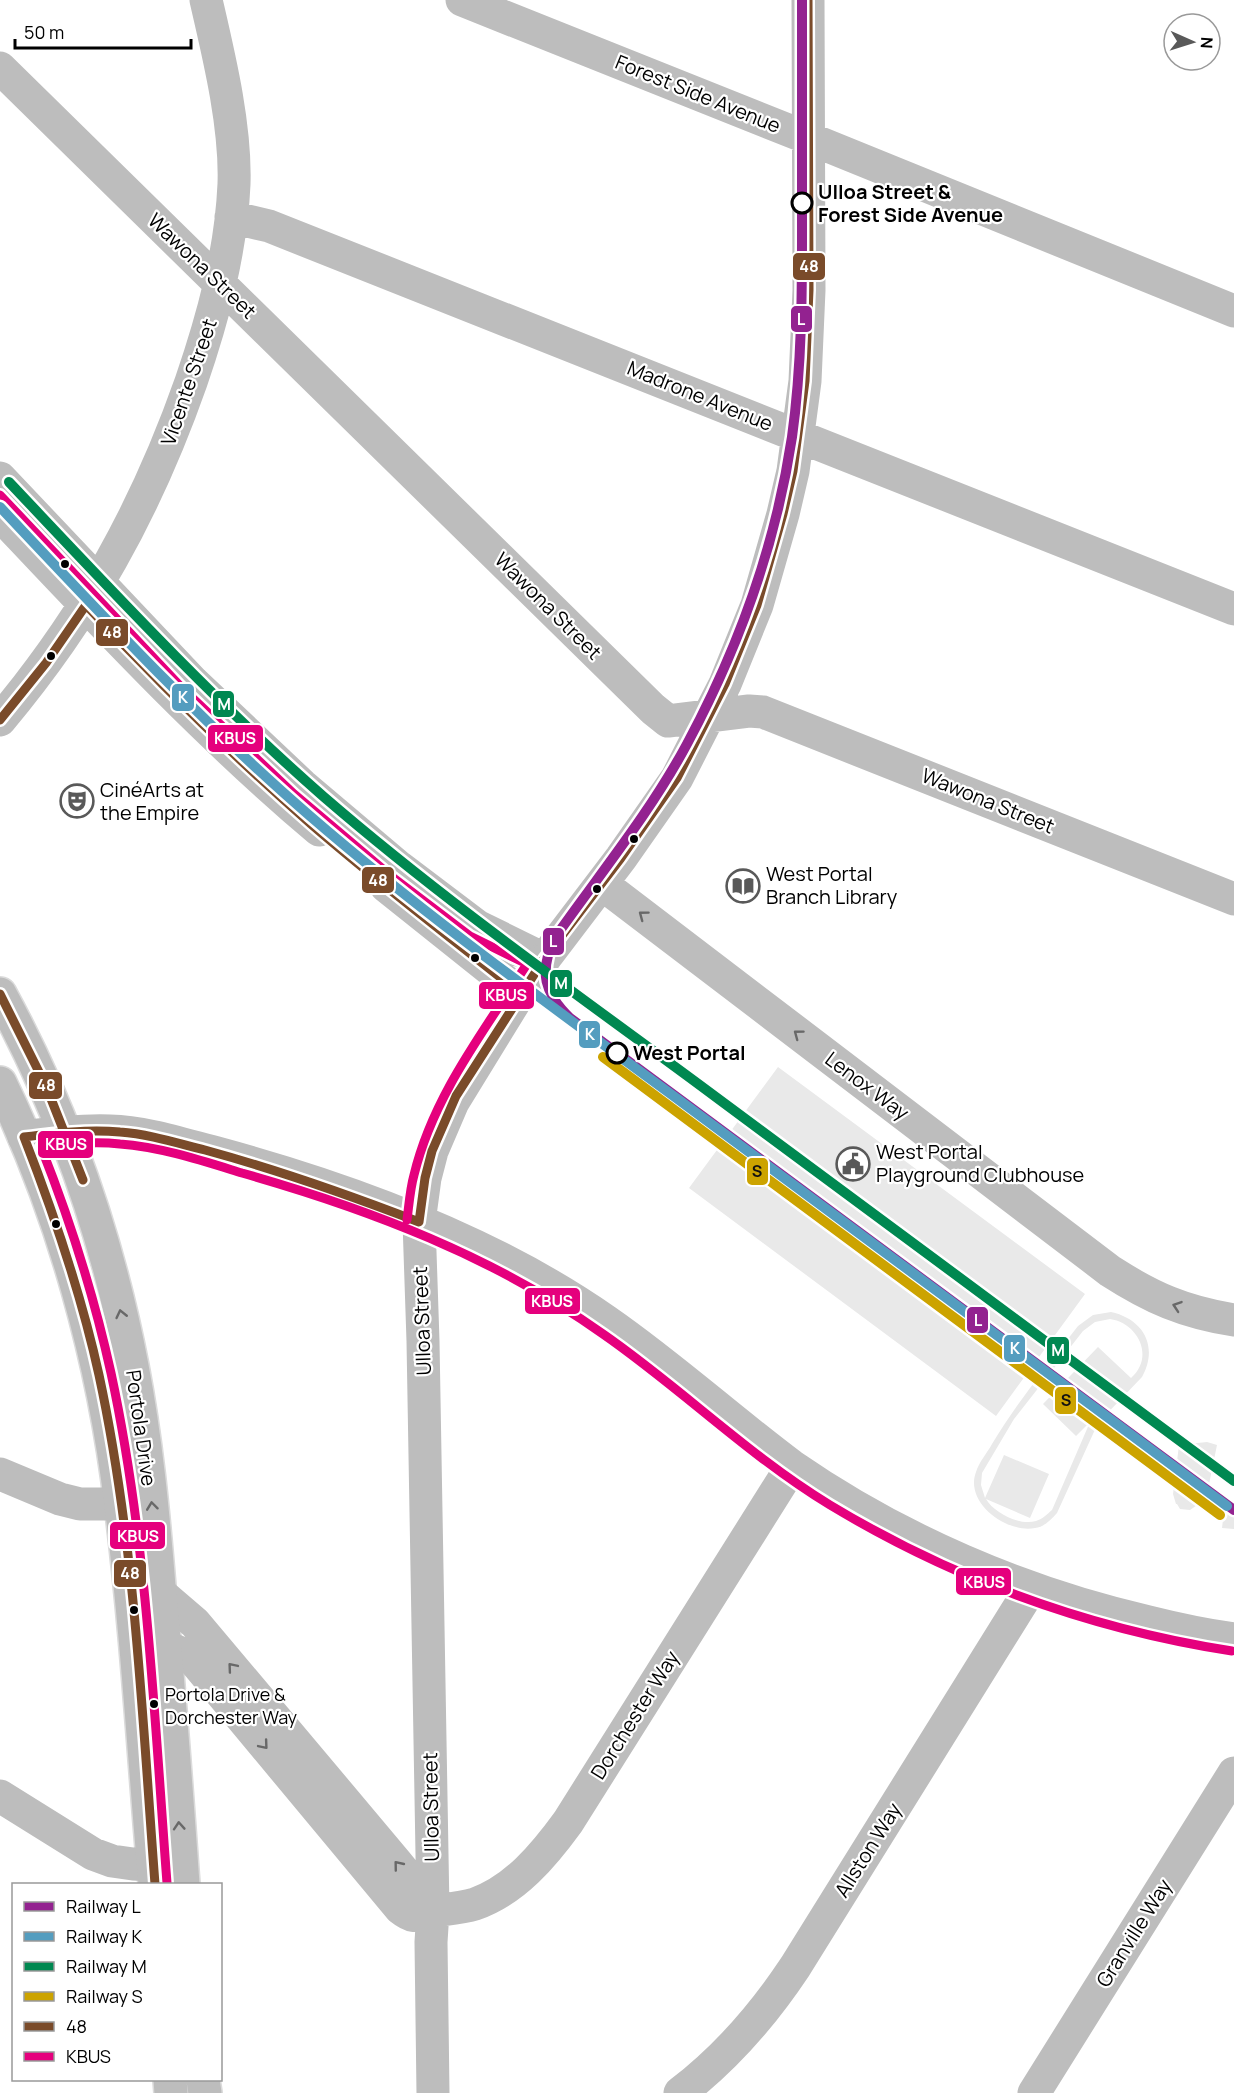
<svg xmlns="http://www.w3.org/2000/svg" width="1234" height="2093" font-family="Manrope,sans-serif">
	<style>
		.green { fill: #e9e9e9; fill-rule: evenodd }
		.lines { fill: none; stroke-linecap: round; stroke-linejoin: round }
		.major-casing { stroke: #dbdbdb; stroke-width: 36 }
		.minor { stroke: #bdbdbd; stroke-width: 33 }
		.major { stroke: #bdbdbd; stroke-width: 33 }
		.tram { stroke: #bdbdbd; stroke-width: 1.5 }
		.bus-1-casing { stroke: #fff; stroke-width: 14 }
		.bus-2-casing { stroke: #fff; stroke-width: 14 }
		.bus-1 { stroke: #7a4b2a; stroke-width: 9 }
		.bus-2 { stroke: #e5007d; stroke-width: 9 }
		.rail-1-casing { stroke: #fff; stroke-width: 15 }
		.rail-2-casing { stroke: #fff; stroke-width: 15 }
		.rail-3-casing { stroke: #fff; stroke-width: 15 }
		.rail-4-casing { stroke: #fff; stroke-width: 15 }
		.rail-1 { stroke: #932290; stroke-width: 10 }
		.rail-2 { stroke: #549dbf; stroke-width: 10 }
		.rail-3 { stroke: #008851; stroke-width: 10 }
		.rail-4 { stroke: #cca300; stroke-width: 10 }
		.oneway { stroke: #686868 }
		.stop-dot { fill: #fff; stroke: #000; stroke-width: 3 }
		.bus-dot { fill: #000; stroke: #fff; stroke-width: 2 }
		.labels { text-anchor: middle; stroke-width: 4.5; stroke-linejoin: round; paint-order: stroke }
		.bus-label { font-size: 18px; fill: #000; stroke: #fff; text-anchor: start }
		.street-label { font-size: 20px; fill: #000; stroke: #fff }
		.stop-label { font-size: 20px; font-weight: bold; fill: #000; stroke: #fff; text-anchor: start }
		.poi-label { font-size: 20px; fill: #000; stroke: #fff; text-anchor: start }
		.line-badge { stroke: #fff; stroke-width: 2 }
		.badge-label { font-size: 16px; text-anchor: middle; font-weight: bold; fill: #fff }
		.pale-badge-label { font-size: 16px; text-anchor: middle; font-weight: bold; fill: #111 }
	</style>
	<rect width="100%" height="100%" fill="#fff"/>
	<path class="green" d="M778 1067 1085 1294 996 1416 689 1188Z
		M1111 1312C1143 1319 1159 1346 1142 1377L1098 1423 1057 1513C1051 1520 1044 1527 1035 1528 1008 1534 964 1503 976 1472 979 1462 987 1453 992 1444 1017 1402 1048 1365 1078 1326L1093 1315ZM1110 1319C1138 1323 1155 1357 1131 1378L1098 1347 1043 1404 1076 1436 1090 1422 1052 1510C1047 1514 1043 1519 1036 1521 1020 1526 994 1513 986 1499L1030 1518 1049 1474 1004 1455 985 1498 981 1485 982 1473 1014 1419 1083 1331 1095 1322Z
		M1207 1442 1217 1445 1206 1499 1190 1510 1180 1509 1177 1504H1176L1173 1494 1179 1445Z
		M1225 1503 1234 1504V1529L1222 1528Z"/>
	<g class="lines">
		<defs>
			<path id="major" d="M0 994C63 1110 107 1236 132 1366 146 1439 153 1512 159 1586 169 1685 176 1785 183 1884
				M0 1083C63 1213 104 1362 121 1505 137 1631 144 1758 155 1884
				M170 2080 171 2093
				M203 2080 205 2093"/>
		</defs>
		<use href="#major" class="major-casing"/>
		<path class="minor" d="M462 0 808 138 1234 311
			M0 68 653 709 668 721 749 711 763 712 1234 899
			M231 217 269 226 1234 609
			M0 478 193 682 302 785 399 867 477 926 544 959
			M0 515C102 623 204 733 319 830
			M0 720C87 616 146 510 191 382 213 318 231 252 234 184 236 126 219 56 206 0
			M602 884 1110 1271C1152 1298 1184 1312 1234 1320
			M386 886 520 993
			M24 1137C53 1133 81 1130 110 1131 147 1132 185 1145 221 1154 353 1190 493 1242 606 1321 671 1366 729 1419 792 1466 899 1540 1023 1593 1149 1622 1177 1629 1206 1635 1234 1639
			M0 1474 60 1499 80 1504H121
			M160 1593 195 1623 396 1862 426 1899 433 1911
			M165 1646 192 1658 400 1908C415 1920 417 1915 434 1911 448 1909 462 1908 475 1904 515 1890 544 1855 568 1822L792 1466
			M0 1796 93 1854 112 1861 133 1864 153 1865
			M433 2093 431 1942 433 1911 423 1341 419 1222 425 1178 432 1151 453 1102 520 993 548 954 621 858 677 778 725 684 757 605 783 514 793 471 805 381 809 290 808 0
			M680 2093C726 2058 763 2015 795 1967L1031 1588
			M1034 2093 1234 1773"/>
		<use href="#major" class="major"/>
		<path class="tram" d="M467 927C523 962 535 956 577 908
			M477 949C532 985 554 960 587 915"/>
		<defs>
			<path id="bus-1" d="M0 720 46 663 86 605C158 682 232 755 311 824 379 883 450 937 520 993
				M0 994 46 1086 83 1180
				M155 1884C142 1714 135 1542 99 1375 81 1293 54 1214 24 1137 56 1133 88 1129 120 1132 149 1134 177 1143 205 1150 278 1170 349 1195 419 1222L425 1178 432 1151 456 1096 544 959 621 858 677 778 725 684 757 605 783 514 793 471 805 381 809 290 808 0"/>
			<path id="bus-2" d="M0 495 184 690 294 794 391 876 470 936 527 964C484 1031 433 1096 414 1175 410 1189 409 1205 407 1220
				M167 1883C154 1713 147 1540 111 1373 94 1296 70 1220 41 1147 67 1144 94 1141 120 1144 161 1147 203 1161 242 1173 369 1209 495 1257 603 1334 681 1388 749 1456 830 1505 953 1579 1090 1629 1232 1651"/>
		</defs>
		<use href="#bus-1" class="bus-1-casing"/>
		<use href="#bus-2" class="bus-2-casing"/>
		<use href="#bus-1" class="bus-1"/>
		<use href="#bus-2" class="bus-2"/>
		<defs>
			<path id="rail-1" d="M802 0C802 67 802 134 802 201 802 280 803 358 792 437 776 544 738 649 687 744 650 813 599 875 554 939 539 972 544 993 570 1018L1234 1510"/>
			<path id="rail-2" d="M0 507C100 613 200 721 310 816 429 919 557 1010 683 1103 864 1237 1046 1371 1227 1506"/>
			<path id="rail-3" d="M9 482C111 590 212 699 324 797 442 899 571 990 697 1083 876 1216 1055 1348 1234 1481"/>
			<path id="rail-4" d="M603 1057 1220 1515"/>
		</defs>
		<use href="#rail-1" class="rail-1-casing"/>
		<use href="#rail-2" class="rail-2-casing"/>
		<use href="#rail-3" class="rail-3-casing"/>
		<use href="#rail-4" class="rail-4-casing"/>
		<use href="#rail-1" class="rail-1"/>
		<use href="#rail-2" class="rail-2"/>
		<use href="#rail-3" class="rail-3"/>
		<use href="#rail-4" class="rail-4"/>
	</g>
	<defs><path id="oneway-chevron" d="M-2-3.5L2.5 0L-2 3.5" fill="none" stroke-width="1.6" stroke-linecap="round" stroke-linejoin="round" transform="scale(1.5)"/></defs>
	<g class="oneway">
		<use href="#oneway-chevron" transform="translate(643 915) rotate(-143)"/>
		<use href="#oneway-chevron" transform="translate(798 1034) rotate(-143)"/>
		<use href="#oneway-chevron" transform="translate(1177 1306) rotate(-161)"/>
		<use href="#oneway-chevron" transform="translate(121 1314) rotate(-103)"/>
		<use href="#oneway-chevron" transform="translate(152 1506) rotate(-97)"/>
		<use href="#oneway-chevron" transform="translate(232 1667) rotate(-130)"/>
		<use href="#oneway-chevron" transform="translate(264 1745) rotate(50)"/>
		<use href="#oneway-chevron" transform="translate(179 1826) rotate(-94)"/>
		<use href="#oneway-chevron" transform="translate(398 1865) rotate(-129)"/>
	</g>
	<defs>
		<symbol id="theatre-ring" viewBox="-11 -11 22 22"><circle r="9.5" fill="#fff" stroke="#595959" stroke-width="1.5"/><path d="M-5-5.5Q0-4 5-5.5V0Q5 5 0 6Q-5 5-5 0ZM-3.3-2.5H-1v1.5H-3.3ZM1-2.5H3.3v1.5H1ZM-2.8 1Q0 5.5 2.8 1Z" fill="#595959"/></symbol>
		<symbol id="library-ring" viewBox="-11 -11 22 22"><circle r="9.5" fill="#fff" stroke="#595959" stroke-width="1.5"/><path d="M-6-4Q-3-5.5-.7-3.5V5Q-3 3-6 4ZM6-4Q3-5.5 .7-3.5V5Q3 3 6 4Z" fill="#595959"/></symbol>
		<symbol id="civic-ring" viewBox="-11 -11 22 22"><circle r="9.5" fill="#fff" stroke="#595959" stroke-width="1.5"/><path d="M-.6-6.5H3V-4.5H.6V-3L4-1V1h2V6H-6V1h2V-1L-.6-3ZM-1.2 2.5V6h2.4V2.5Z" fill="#595959"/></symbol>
	</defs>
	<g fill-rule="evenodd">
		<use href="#theatre-ring" x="58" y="782" width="38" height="38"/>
		<use href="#library-ring" x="724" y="867" width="38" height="38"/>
		<use href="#civic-ring" x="834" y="1145" width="38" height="38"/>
	</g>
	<g class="stop-dot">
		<circle cx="802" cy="203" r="10"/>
		<circle cx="617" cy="1053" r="10"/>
	</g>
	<g class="bus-dot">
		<circle cx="65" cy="564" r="5"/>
		<circle cx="51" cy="656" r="5"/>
		<circle cx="634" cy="839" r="5"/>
		<circle cx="597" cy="889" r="5"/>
		<circle cx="475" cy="958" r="5"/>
		<circle cx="56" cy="1224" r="5"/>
		<circle cx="134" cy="1610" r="5"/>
		<circle cx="154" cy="1704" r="5"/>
	</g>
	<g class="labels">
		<g class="bus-label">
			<text x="165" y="1701">Portola Drive &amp;<tspan x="165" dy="23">Dorchester Way</tspan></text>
		</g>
		<g class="street-label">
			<text transform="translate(698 94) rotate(22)" y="7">Forest Side Avenue</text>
			<text transform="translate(202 266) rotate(44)" y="7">Wawona Street</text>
			<text transform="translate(189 382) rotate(-71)" y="7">Vicente Street</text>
			<text transform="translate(700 396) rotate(22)" y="7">Madrone Avenue</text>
			<text transform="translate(548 606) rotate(45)" y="7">Wawona Street</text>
			<text transform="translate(988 801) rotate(22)" y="7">Wawona Street</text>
			<text transform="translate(867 1086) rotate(37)" y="7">Lenox Way</text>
			<text transform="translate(422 1321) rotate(-92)" y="7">Ulloa Street</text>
			<text transform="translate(141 1428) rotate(82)" y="7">Portola Drive</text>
			<text transform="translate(635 1715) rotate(-58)" y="7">Dorchester Way</text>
			<text transform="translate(431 1807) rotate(-91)" y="7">Ulloa Street</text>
			<text transform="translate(868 1850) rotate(-58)" y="7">Allston Way</text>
			<text transform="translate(1134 1933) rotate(-58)" y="7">Granville Way</text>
		</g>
		<g class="stop-label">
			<text x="818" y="199">Ulloa Street &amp;<tspan x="818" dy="23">Forest Side Avenue</tspan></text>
			<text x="633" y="1060">West Portal</text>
		</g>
		<g class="poi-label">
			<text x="100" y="797">CinéArts at<tspan x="100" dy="23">the Empire</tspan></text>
			<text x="766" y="881">West Portal<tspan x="766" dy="23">Branch Library</tspan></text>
			<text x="876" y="1159">West Portal<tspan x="876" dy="23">Playground Clubhouse</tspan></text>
		</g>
	</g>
	<g class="line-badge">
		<rect x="792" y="252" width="34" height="29" rx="6" fill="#7a4b2a"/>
		<rect x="790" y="305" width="23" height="28" rx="6" fill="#932290"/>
		<rect x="95" y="618" width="34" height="29" rx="6" fill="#7a4b2a"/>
		<rect x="171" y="683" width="24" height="29" rx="6" fill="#549dbf"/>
		<rect x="212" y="690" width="23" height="28" rx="6" fill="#008851"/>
		<rect x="207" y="724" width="57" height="29" rx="6" fill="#e5007d"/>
		<rect x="361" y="866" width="34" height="28" rx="6" fill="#7a4b2a"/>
		<rect x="542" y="927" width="23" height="29" rx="6" fill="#932290"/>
		<rect x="549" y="969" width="24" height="29" rx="6" fill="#008851"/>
		<rect x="478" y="981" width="57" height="29" rx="6" fill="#e5007d"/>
		<rect x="578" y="1020" width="23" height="29" rx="6" fill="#549dbf"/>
		<rect x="28" y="1071" width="35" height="29" rx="6" fill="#7a4b2a"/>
		<rect x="37" y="1130" width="57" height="29" rx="6" fill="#e5007d"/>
		<rect x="746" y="1157" width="23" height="29" rx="6" fill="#cca300"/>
		<rect x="524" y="1287" width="57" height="28" rx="6" fill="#e5007d"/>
		<rect x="966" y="1306" width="23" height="28" rx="6" fill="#932290"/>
		<rect x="1003" y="1334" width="23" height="29" rx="6" fill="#549dbf"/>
		<rect x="1046" y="1336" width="24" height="29" rx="6" fill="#008851"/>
		<rect x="1054" y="1386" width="23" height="29" rx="6" fill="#cca300"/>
		<rect x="109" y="1521" width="57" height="29" rx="6" fill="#e5007d"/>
		<rect x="113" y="1559" width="34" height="29" rx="6" fill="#7a4b2a"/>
		<rect x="955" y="1567" width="57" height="29" rx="6" fill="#e5007d"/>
	</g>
	<g class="badge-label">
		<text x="809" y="272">48</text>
		<text x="801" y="325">L</text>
		<text x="112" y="638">48</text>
		<text x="183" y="703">K</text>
		<text x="224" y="710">M</text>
		<text x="235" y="744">KBUS</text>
		<text x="378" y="886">48</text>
		<text x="553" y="947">L</text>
		<text x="561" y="989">M</text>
		<text x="506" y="1001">KBUS</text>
		<text x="590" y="1040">K</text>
		<text x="46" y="1091">48</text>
		<text x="66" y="1150">KBUS</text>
		<text x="552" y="1307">KBUS</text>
		<text x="978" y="1326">L</text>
		<text x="1015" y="1354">K</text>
		<text x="1058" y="1356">M</text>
		<text x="138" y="1542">KBUS</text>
		<text x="130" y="1579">48</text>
		<text x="984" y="1588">KBUS</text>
	</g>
	<g class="pale-badge-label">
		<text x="757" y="1177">S</text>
		<text x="1066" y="1406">S</text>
	</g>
	<rect x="12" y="1883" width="210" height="198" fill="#ffffff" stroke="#999999" stroke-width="1.5"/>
	<rect x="24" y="1902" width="30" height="9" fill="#932290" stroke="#999999" stroke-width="1.5"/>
	<text x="66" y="1913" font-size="18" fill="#000000">Railway L</text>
	<rect x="24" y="1932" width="30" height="9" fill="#549dbf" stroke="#999999" stroke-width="1.5"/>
	<text x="66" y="1943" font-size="18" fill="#000000">Railway K</text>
	<rect x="24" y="1962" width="30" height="9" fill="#008851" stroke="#999999" stroke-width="1.5"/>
	<text x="66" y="1973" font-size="18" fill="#000000">Railway M</text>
	<rect x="24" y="1992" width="30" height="9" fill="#cca300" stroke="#999999" stroke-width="1.5"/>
	<text x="66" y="2003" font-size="18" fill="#000000">Railway S</text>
	<rect x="24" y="2022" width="30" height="9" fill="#7a4b2a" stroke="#999999" stroke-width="1.5"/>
	<text x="66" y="2033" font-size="18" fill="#000000">48</text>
	<rect x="24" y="2052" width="30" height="9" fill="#e5007d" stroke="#999999" stroke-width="1.5"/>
	<text x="66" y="2063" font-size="18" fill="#000000">KBUS</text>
	<g transform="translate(1192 42) rotate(93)"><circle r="28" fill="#ffffff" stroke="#999999" stroke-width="1.5"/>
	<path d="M0-4.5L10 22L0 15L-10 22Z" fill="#595959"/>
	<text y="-9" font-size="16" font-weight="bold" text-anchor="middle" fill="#000000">N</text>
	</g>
	<path d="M15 39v9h176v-9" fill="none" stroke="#000000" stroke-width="3"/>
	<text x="24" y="39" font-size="18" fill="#000000" stroke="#ffffff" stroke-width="4.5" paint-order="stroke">50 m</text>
</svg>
